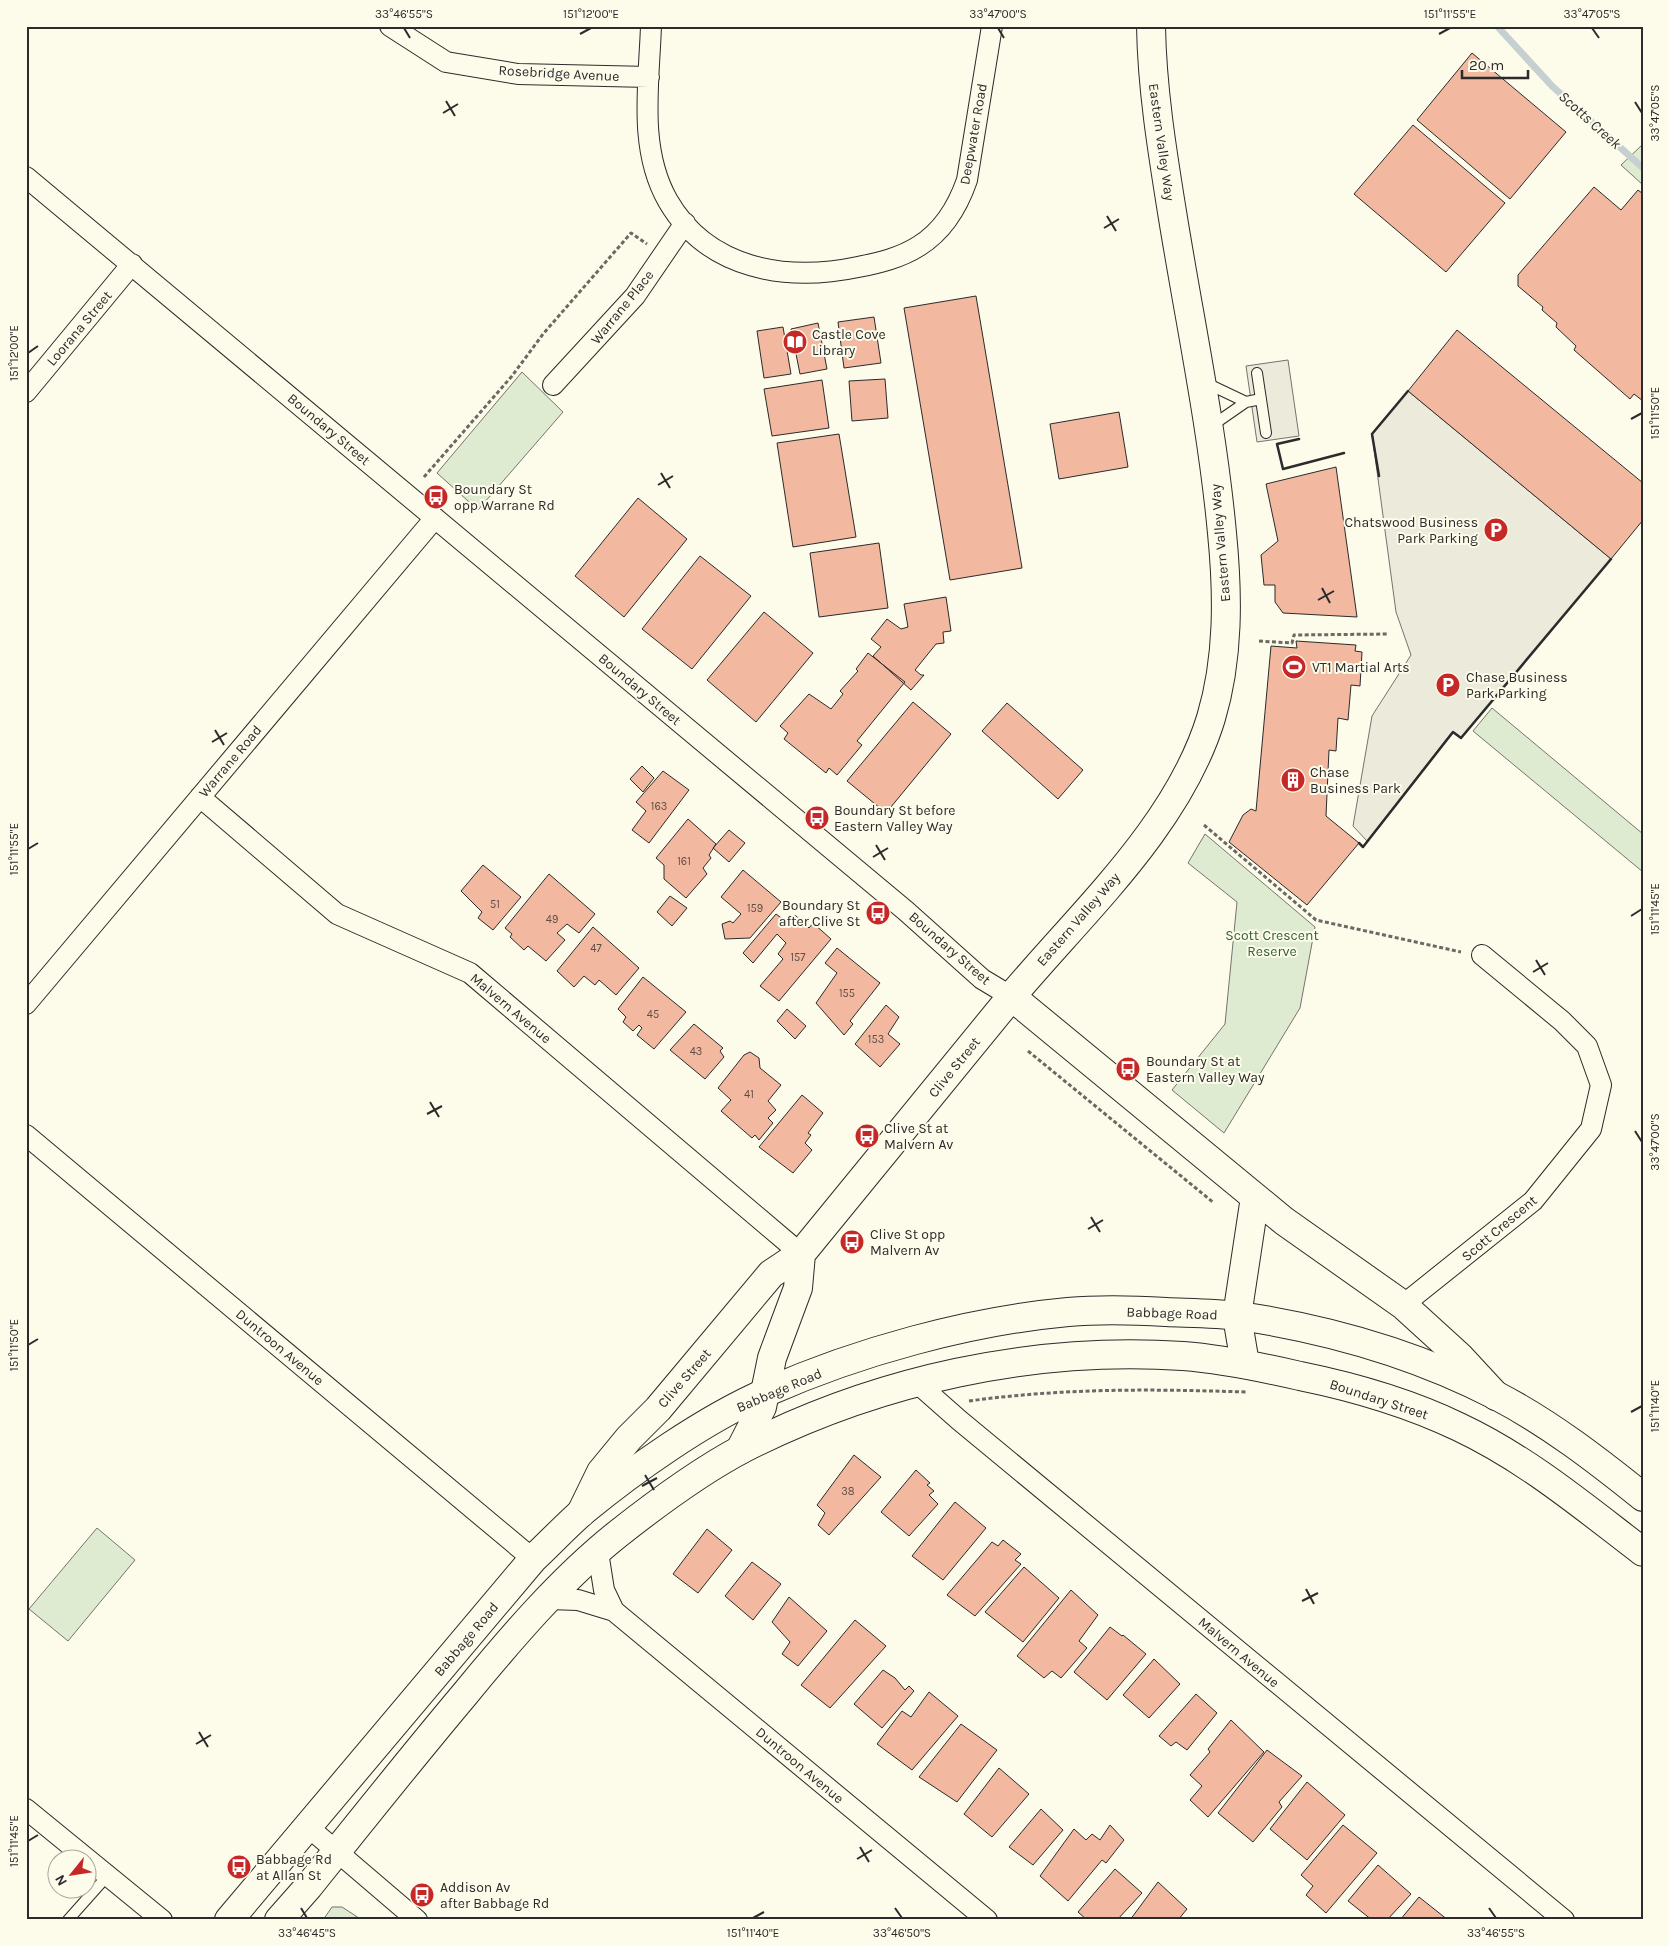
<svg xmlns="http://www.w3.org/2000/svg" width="1669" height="1946" font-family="Karla,sans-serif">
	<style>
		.green { fill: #deebd1; stroke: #74746e }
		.parking { fill: #eceadb; stroke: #74746e }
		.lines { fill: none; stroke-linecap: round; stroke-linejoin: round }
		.stream { stroke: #c7d0d0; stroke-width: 7 }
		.building { fill: #f2b8a0; stroke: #2b2b2b }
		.lane-casing { stroke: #2b2b2b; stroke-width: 12 }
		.street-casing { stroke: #2b2b2b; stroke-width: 22 }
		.primary-casing { stroke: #2b2b2b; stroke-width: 30 }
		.highway-casing { stroke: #2b2b2b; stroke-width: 30 }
		.path { stroke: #6a6964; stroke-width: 3; stroke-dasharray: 4 2.5; stroke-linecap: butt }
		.lane { stroke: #fdfbea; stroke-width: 10 }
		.street { stroke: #fdfbea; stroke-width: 20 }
		.primary { stroke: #fdfbea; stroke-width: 28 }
		.highway { stroke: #fdfbea; stroke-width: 28 }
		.wall { stroke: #2b2b2b; stroke-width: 2.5 }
		.ticks { fill: none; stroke: #2b2b2b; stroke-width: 2 }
		.labels { text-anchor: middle; stroke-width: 4; stroke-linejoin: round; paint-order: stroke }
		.number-label { font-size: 11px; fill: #5d4e48 }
		.street-label { font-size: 14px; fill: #2b2b2b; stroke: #fdfbea }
		.poi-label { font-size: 14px; fill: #2b2b2b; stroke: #fdfbea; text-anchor: start }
		.park-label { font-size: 14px; fill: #34623c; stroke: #fdfbea }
		.water-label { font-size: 15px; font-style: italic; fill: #2b2b2b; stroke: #fdfbea }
		.neatline { fill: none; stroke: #2b2b2b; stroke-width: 2 }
		.ticks-label { font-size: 12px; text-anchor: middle; fill: #2b2b2b }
	</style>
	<rect width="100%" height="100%" fill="#fdfbea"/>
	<path class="green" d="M1643 144V185L1621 165Z
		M522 372 563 412 478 510 437 473Z
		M1492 708 1643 834V872L1473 731Z
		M1205 834 1315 927 1300 1008 1224 1133 1172 1090 1225 1024 1237 902 1188 863Z
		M97 1528 135 1560 68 1641 29 1609Z
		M332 1907H342L362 1920H323Z"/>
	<path class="parking" d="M1288 360 1299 436 1257 442 1246 366Z
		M1408 391 1611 559 1461 738 1452 732 1367 841 1353 826 1372 716 1411 655 1396 612 1372 434Z"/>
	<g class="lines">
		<path class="stream" d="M1497 26 1552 86 1643 168"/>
	</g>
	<path class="building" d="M1472 53 1566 132 1510 199 1417 120Z
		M1413 125 1505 203 1446 272 1354 194Z
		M1594 187 1621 210 1638 190 1643 194V401L1634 394 1630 399 1574 350 1576 346 1556 327 1557 323 1542 310 1543 307 1518 286V275Z
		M976 296 1022 568 950 580 904 308Z
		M874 317 881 363 844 368 838 322Z
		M818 323 827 369 800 374 791 329Z
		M783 327 791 374 764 378 757 331Z
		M1457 330 1643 483V520L1611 559 1408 391Z
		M885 379 888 418 852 421 849 381Z
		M822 380 829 428 772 436 764 389Z
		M1119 412 1128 467 1059 479 1050 424Z
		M839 434 856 537 793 547 777 443Z
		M1336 467 1357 617 1283 613 1275 602V585H1264L1261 555 1278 541 1266 484Z
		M638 498 687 539 624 617 575 576Z
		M879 543 888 608 819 617 810 553Z
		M700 556 751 596 692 669 642 629Z
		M946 597 951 631 943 632 944 643 936 644 915 670 921 675H924L911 690 873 656 881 647 871 639 887 619 901 629 908 627 904 604Z
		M764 612 813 653 756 722 707 680Z
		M1296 641 1356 645 1355 651 1362 652 1360 686 1351 685 1348 720 1338 718 1336 751 1329 750 1326 816 1359 843 1307 905 1229 842 1243 815 1251 809 1256 811 1271 646 1297 648Z
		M868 653 905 682 857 741 862 745 837 775 829 768 826 773 784 739 788 733 780 726 809 694 831 709 843 694 840 691 858 671 856 669Z
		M913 702 951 734 886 813 847 781Z
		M1007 703 1083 770 1058 799 982 731Z
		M642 766 654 778 643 792 630 779Z
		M663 771 689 790 649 843 632 830 646 811 636 802Z
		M688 819 716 844 709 855 711 858 703 868 707 874 686 898 664 879V865L656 858Z
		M729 830 745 843 729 862 713 848Z
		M483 865 521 897 493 930 478 918 482 912 461 891Z
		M743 870 781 902 750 938 725 939 722 924 730 921 733 923 741 914 721 897Z
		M549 874 595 914 579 933 567 924 557 933 565 940 546 961 528 946 524 950 510 937 512 934 505 928Z
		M670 896 687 908 672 926 657 912Z
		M776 914 788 923 795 915 809 928 813 923 831 939 779 1001 760 986 783 959 778 954 786 943 777 934 753 963 743 953Z
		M593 927 639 968 616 995 599 980 595 985 584 976 574 987 557 971Z
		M837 948 880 983 850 1021 853 1024 844 1035 816 1003 837 973 825 963Z
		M643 977 686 1012 654 1049 637 1035 642 1028 639 1025 633 1031 623 1022 626 1017 618 1009Z
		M886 1005 899 1017 888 1034 900 1044 880 1067 855 1044Z
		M787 1009 806 1026 795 1039 777 1021Z
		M694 1024 723 1048 720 1051 724 1057 705 1079 670 1050Z
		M750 1052 759 1058 760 1068 781 1085 768 1101 776 1110 768 1118 773 1123 759 1140 755 1135 752 1138 721 1111 731 1100 718 1088 744 1055Z
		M802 1095 823 1113 808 1133 811 1135 805 1143 812 1150 793 1173 759 1147Z
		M854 1455 881 1477 829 1535 818 1525 825 1513 817 1505Z
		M916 1470 930 1483 927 1485 934 1491 929 1495 938 1504 909 1536 881 1512Z
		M955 1502 986 1528 943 1580 912 1556Z
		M707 1529 732 1550 698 1593 673 1574Z
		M1003 1540 1021 1554 1015 1560 1021 1564 975 1616 947 1595 992 1542 998 1546Z
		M752 1562 781 1584 753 1620 725 1596Z
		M1024 1567 1059 1598 1023 1642 985 1612Z
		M1071 1590 1098 1615 1079 1641 1087 1648 1061 1678 1052 1671 1044 1678 1017 1656Z
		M789 1597 827 1631 798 1666 782 1654 790 1642 772 1622Z
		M855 1620 886 1646 830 1708 801 1685Z
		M1110 1627 1122 1636 1123 1635 1146 1654 1107 1700 1074 1672Z
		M1154 1659 1180 1684 1149 1718 1123 1695Z
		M883 1670 895 1678 905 1690 909 1686 914 1691 882 1728 854 1704Z
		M929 1692 958 1716 912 1770 877 1744 902 1711 911 1717Z
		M1196 1694 1217 1713 1187 1750 1176 1742 1171 1746 1159 1736Z
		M1231 1720 1264 1752 1208 1817 1190 1800 1202 1786 1190 1775 1210 1752 1208 1749Z
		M961 1724 997 1750 957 1802 919 1777Z
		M1267 1750 1302 1776 1279 1802 1282 1807 1253 1842 1218 1813Z
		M999 1768 1029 1794 992 1837 964 1814Z
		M1307 1782 1345 1815 1307 1860 1270 1829Z
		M1041 1809 1063 1830 1033 1865 1009 1847Z
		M1110 1825 1124 1840 1106 1863 1102 1860 1068 1901 1040 1876 1074 1829 1086 1840 1092 1834 1100 1840Z
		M1343 1825 1377 1853 1326 1913 1306 1895 1313 1886 1301 1875Z
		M1378 1865 1411 1894 1387 1920H1372L1348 1901Z
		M1115 1869 1142 1893 1117 1920H1087L1078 1912Z
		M1158 1882 1187 1909 1178 1920H1130Z
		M1419 1897 1448 1920H1400Z"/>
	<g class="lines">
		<defs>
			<path id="lane" d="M1257 373 1266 433
				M1206 383 1246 402
				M1210 427 1246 402 1261 399
				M68 1920 109 1874"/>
			<path id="street" d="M390 26 446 62 518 74 649 77
				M651 26C649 84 638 149 668 201 708 270 787 282 858 267 879 263 900 258 919 246 943 231 958 206 967 180L992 26
				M26 177 906 911 982 979 1012 997
				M553 385 635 296 685 223
				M26 392 132 264
				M200 797 337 914 470 973 801 1254
				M26 1004 435 518
				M26 1135 533 1559
				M1403 1305 1533 1201 1591 1129 1601 1085 1587 1046 1562 1021 1482 955
				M916 1382 959 1420 1564 1920
				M598 1552 604 1590 614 1611
				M549 1599 578 1600 614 1611 987 1920
				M26 1809 162 1920
				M307 1826 417 1920"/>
			<path id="primary" d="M1012 997 1284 1221 1403 1305 1459 1356 1496 1396
				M1245 1364 1237 1316 1255 1197
				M740 1450 762 1407 772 1358 798 1288 801 1254
				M581 1513 601 1472 629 1438 658 1409 771 1274 801 1254C871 1168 941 1082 1011 997 1082 912 1178 826 1211 718 1229 658 1228 594 1222 533 1212 425 1189 318 1172 212 1162 150 1152 88 1151 26"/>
			<path id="highway" d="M229 1920 533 1559C549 1544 565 1527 582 1512 634 1469 705 1419 767 1392 857 1352 969 1321 1068 1312 1101 1309 1134 1310 1166 1312 1190 1313 1216 1313 1240 1316 1327 1329 1418 1355 1497 1396 1549 1423 1597 1460 1643 1497
				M279 1920 309 1886C361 1821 412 1757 465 1694 511 1638 562 1578 619 1533 657 1503 700 1471 744 1448 878 1380 1032 1346 1183 1356 1223 1359 1261 1367 1300 1376 1354 1387 1409 1403 1459 1427 1527 1459 1584 1507 1643 1552"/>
		</defs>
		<use href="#lane" class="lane-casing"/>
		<use href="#street" class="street-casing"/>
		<use href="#primary" class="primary-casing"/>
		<use href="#highway" class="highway-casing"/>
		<path class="path" d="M424 477 512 376 543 334 631 233 647 244
			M1259 641 1292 643 1294 635 1388 634
			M1204 825 1316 920 1461 952
			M1028 1051 1214 1203
			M969 1401C1065 1388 1150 1389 1247 1392"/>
		<use href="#lane" class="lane"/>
		<use href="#street" class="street"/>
		<use href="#primary" class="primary"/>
		<use href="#highway" class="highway"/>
		<path class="wall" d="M1299 439 1277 444 1283 469 1344 453
			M1379 476 1372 434 1408 391
			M1359 843 1363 847 1453 732 1461 738 1611 559"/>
	</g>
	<path class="ticks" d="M404 28 410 38M998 28 1004 38M1592 28 1599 38M580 34 591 28M1439 34 1450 28M446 101 455 116M1635 102 1642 113M443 113 458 104M1107 216 1116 231M1104 228 1119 219M28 353 38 346M1631 419 1642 413M661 473 670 488M658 485 673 476M1322 588 1330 603M1318 600 1334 591M215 730 224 745M212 742 227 733M876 845 885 860M28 849 38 843M873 857 888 848M1631 916 1642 909M1536 960 1545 975M1533 972 1548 963M430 1102 439 1117M427 1114 442 1106M1635 1131 1642 1142M1091 1217 1100 1232M1088 1229 1103 1220M28 1345 38 1339M1631 1412 1642 1406M645 1475 654 1490M642 1486 657 1478M1306 1589 1314 1604M1302 1601 1318 1593M199 1732 208 1747M196 1744 211 1735M28 1841 38 1835M860 1847 869 1862M857 1859 872 1850M301 1908 307 1918M895 1908 902 1918M1489 1908 1496 1918M753 1918 764 1912"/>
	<defs>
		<symbol id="library-disc" viewBox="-11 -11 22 22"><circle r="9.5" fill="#c62828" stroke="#fdfbea"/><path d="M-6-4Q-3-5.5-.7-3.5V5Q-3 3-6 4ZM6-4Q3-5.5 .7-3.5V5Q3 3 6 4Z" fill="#fff"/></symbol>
		<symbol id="bus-disc" viewBox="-11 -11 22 22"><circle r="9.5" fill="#c62828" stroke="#fdfbea"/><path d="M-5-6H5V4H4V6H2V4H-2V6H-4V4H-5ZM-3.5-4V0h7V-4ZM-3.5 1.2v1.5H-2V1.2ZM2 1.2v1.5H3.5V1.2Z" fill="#fff"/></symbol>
		<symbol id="parking-disc" viewBox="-11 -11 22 22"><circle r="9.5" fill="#c62828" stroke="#fdfbea"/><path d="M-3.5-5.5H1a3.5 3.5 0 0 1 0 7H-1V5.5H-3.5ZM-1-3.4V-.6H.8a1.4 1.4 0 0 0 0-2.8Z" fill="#fff"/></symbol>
		<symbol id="stadium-disc" viewBox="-11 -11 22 22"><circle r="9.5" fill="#c62828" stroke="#fdfbea"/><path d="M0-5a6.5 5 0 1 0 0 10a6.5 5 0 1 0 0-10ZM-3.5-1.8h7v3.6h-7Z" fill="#fff"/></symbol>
		<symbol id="building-disc" viewBox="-11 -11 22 22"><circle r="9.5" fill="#c62828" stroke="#fdfbea"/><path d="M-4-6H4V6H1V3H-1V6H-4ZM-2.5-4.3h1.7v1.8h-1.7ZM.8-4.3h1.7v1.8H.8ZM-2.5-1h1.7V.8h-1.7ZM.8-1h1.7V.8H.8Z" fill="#fff"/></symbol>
	</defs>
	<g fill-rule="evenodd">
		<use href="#library-disc" x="781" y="328" width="28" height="28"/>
		<use href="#bus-disc" x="422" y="483" width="28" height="28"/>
		<use href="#parking-disc" x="1482" y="516" width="28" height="28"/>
		<use href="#stadium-disc" x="1280" y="653" width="28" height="28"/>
		<use href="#parking-disc" x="1434" y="671" width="28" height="28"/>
		<use href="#building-disc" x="1279" y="766" width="28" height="28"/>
		<use href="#bus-disc" x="803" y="804" width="28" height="28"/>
		<use href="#bus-disc" x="864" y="899" width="28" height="28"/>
		<use href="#bus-disc" x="1114" y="1055" width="28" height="28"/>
		<use href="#bus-disc" x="853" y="1122" width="28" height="28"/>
		<use href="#bus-disc" x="838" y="1228" width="28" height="28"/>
		<use href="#bus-disc" x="225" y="1853" width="28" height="28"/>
		<use href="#bus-disc" x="408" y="1881" width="28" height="28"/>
	</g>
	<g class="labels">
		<g class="number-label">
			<text x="659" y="810">163</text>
			<text x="684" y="865">161</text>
			<text x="495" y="908">51</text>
			<text x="755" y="912">159</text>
			<text x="552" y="923">49</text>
			<text x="596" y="952">47</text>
			<text x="798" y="961">157</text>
			<text x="847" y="997">155</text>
			<text x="653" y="1018">45</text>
			<text x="876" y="1043">153</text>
			<text x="696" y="1055">43</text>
			<text x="749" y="1098">41</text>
			<text x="848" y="1495">38</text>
		</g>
		<g class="street-label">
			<text transform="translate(559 73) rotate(3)" y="5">Rosebridge Avenue</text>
			<text transform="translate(973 134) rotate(-80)" y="5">Deepwater Road</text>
			<text transform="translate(1162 142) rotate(82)" y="5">Eastern Valley Way</text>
			<text transform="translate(622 307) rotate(-51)" y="5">Warrane Place</text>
			<text transform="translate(79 328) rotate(-50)" y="5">Loorana Street</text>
			<text transform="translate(329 429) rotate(40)" y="5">Boundary Street</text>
			<text transform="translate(1220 543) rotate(-95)" y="5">Eastern Valley Way</text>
			<text transform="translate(640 689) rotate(40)" y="5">Boundary Street</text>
			<text transform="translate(230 761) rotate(-50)" y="5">Warrane Road</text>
			<text transform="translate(1078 919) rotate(-49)" y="5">Eastern Valley Way</text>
			<text transform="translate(950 948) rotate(41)" y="5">Boundary Street</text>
			<text transform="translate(511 1008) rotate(40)" y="5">Malvern Avenue</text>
			<text transform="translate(954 1067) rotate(-51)" y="5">Clive Street</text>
			<text transform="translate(1499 1228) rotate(-40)" y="5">Scott Crescent</text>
			<text transform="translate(1172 1313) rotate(2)" y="5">Babbage Road</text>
			<text transform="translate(280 1347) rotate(40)" y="5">Duntroon Avenue</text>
			<text transform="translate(684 1378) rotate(-49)" y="5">Clive Street</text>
			<text transform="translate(779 1390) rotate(-23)" y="5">Babbage Road</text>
			<text transform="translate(1379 1399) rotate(18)" y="5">Boundary Street</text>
			<text transform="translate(466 1639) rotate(-50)" y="5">Babbage Road</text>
			<text transform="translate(1239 1652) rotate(40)" y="5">Malvern Avenue</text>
			<text transform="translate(800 1765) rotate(40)" y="5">Duntroon Avenue</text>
		</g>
		<g class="poi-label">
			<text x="812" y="339">Castle Cove<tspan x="812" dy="16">Library</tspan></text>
			<text x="454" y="494">Boundary St<tspan x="454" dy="16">opp Warrane Rd</tspan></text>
			<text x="1478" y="527" text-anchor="end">Chatswood Business<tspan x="1478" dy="16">Park Parking</tspan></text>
			<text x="1312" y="672">VT1 Martial Arts</text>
			<text x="1466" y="682">Chase Business<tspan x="1466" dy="16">Park Parking</tspan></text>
			<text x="1310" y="777">Chase<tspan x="1310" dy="16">Business Park</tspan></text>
			<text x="834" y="815">Boundary St before<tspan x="834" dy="16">Eastern Valley Way</tspan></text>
			<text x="860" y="910" text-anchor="end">Boundary St<tspan x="860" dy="16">after Clive St</tspan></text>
			<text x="1146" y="1066">Boundary St at<tspan x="1146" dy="16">Eastern Valley Way</tspan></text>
			<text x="884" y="1133">Clive St at<tspan x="884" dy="16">Malvern Av</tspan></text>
			<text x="870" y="1239">Clive St opp<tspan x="870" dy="16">Malvern Av</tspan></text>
			<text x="256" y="1864">Babbage Rd<tspan x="256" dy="16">at Allan St</tspan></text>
			<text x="440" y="1892">Addison Av<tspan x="440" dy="16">after Babbage Rd</tspan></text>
		</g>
		<g class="park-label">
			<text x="1272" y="940">Scott Crescent<tspan x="1272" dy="16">Reserve</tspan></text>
		</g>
		<g class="water-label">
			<text transform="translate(1590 120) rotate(42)" y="5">Scotts Creek</text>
		</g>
	</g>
	<rect width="1669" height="1946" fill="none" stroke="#fdfbea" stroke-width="55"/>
	<g transform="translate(72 1874) rotate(240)"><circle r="24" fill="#fdfbea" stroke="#a9a89e"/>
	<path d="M0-4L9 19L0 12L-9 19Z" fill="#c62828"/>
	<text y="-8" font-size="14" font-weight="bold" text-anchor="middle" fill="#2b2b2b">N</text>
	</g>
	<path d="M1462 70v8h66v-8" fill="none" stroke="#2b2b2b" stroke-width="2.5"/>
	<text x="1469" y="70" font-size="15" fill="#2b2b2b" stroke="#fdfbea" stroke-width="4" paint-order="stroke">20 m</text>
	<rect x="28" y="28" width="1614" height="1890" class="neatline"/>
	<g class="ticks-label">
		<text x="404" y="18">33°46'55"S</text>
		<text x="591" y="18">151°12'00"E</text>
		<text x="998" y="18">33°47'00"S</text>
		<text x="1450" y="18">151°11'55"E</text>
		<text x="1592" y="18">33°47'05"S</text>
		<text transform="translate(1655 113) rotate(-90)" y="4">33°47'05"S</text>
		<text transform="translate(14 353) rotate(-90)" y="4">151°12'00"E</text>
		<text transform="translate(1655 413) rotate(-90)" y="4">151°11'50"E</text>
		<text transform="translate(14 849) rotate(-90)" y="4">151°11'55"E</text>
		<text transform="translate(1655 909) rotate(-90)" y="4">151°11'45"E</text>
		<text transform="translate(1655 1142) rotate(-90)" y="4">33°47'00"S</text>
		<text transform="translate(14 1345) rotate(-90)" y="4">151°11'50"E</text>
		<text transform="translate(1655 1406) rotate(-90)" y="4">151°11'40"E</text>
		<text transform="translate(14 1841) rotate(-90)" y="4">151°11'45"E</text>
		<text x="307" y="1937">33°46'45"S</text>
		<text x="753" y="1937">151°11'40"E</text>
		<text x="902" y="1937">33°46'50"S</text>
		<text x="1496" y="1937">33°46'55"S</text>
	</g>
</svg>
